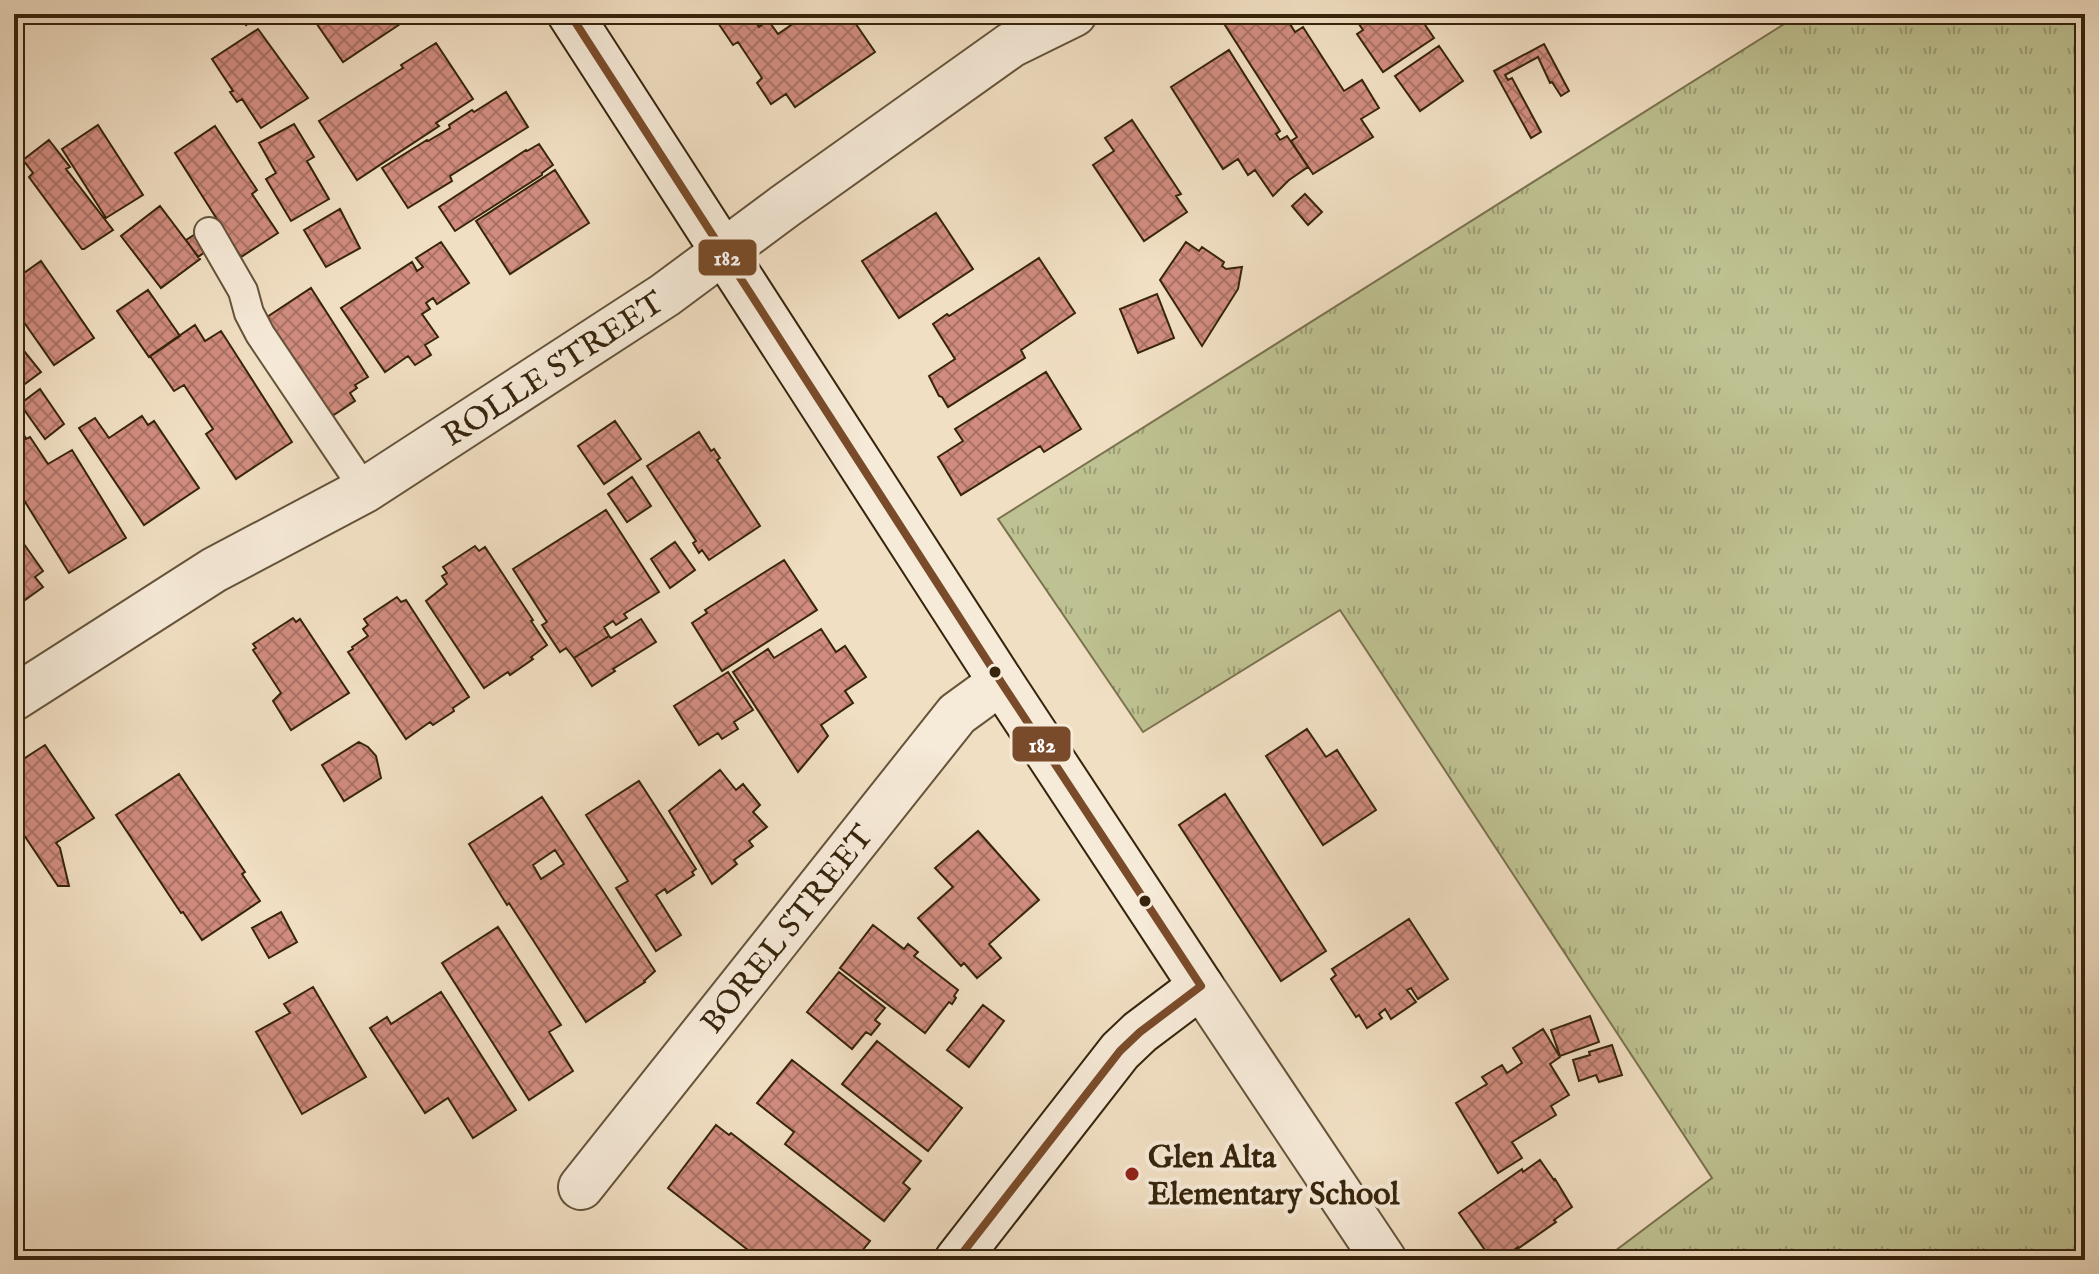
<svg xmlns="http://www.w3.org/2000/svg" width="2099" height="1274" font-family="'IM FELL English',serif">
	<style>
		.grass { fill: url(#grass-tufts); stroke: #7a724e; stroke-width: 2 }
		.building { fill: url(#building-cross-hatch); stroke: #36240c; stroke-width: 2; fill-rule: evenodd }
		.lines { fill: none; stroke-linecap: round; stroke-linejoin: round }
		.lane-casing { stroke: #65533a; stroke-width: 32 }
		.street-casing { stroke: #65533a; stroke-width: 48 }
		.secondary-casing { stroke: #36240c; stroke-width: 48 }
		.lane { stroke: #f6ead8; stroke-width: 28 }
		.street { stroke: #f6ead8; stroke-width: 44 }
		.secondary { stroke: #f6ead8; stroke-width: 44 }
		.bus-1-casing { stroke: #f6ead8; stroke-width: 14 }
		.bus-1 { stroke: #7a4b2a; stroke-width: 8 }
		.bus-dot { fill: #36240c; stroke: #f6ead8; stroke-width: 3 }
		.poi-dot { fill: #8f2418; stroke: #f6ead8; stroke-width: 3 }
		.labels { text-anchor: middle; stroke-width: 8; stroke-linejoin: round; paint-order: stroke }
		.street-label { font-size: 32px; fill: #36240c; stroke: #f6ead8 }
		.poi-label { font-size: 32px; font-weight: bold; fill: #36240c; stroke: #f6ead8; text-anchor: start }
		.line-badge { stroke: #f6ead8; stroke-width: 3 }
		.badge-label { font-size: 22px; text-anchor: middle; font-weight: bold; fill: #fff }
	</style>
	<defs>
		<pattern id="grass-tufts" width="24" height="20" patternUnits="userSpaceOnUse" patternTransform="scale(2)"><rect width="24" height="20" fill="#bec191"/><path d="M3 7l-1-3M5 7V3M7 7l1-3M15 17l-1-3M17 17v-4M19 17l1-3" fill="none" stroke="#9b9d75"/></pattern>
		<pattern id="building-cross-hatch" width="8" height="8" patternUnits="userSpaceOnUse" patternTransform="scale(2)"><rect width="8" height="8" fill="#d18c7f"/><path d="M0 0l8 8M0 8l8-8" fill="none" stroke="#aa7266"/></pattern>
	</defs>
	<rect width="100%" height="100%" fill="#f1dfc3"/>
	<filter id="stains"><feTurbulence type="fractalNoise" baseFrequency=".0025" numOctaves="4"/><feColorMatrix values="0 0 0 0 .2 0 0 0 0 .09 0 0 0 0 .02 0 0 0 .5 -.17"/></filter>
	<radialGradient id="worn" r=".72"><stop offset=".6" stop-color="#630" stop-opacity="0"/><stop offset="1" stop-color="#630" stop-opacity=".3"/></radialGradient>
	<path class="grass" d="M1800 14H2085V1260H1603L1712 1178 1340 610 1143 732 998 519Z"/>
	<path class="building" d="M239 14H263L246 25Z
		M310 14H415L343 62Z
		M712 14H751L759 27 768 20 778 34 807 14H849L875 52 795 107 786 94 771 104 757 83 762 78 738 42 733 45Z
		M1236 14H1284L1295 32 1303 27 1344 91 1362 80 1379 108 1361 119 1373 137 1313 174 1291 141 1297 137 1223 22Z
		M1352 14H1422L1419 16 1434 38 1383 72 1357 34 1363 30Z
		M258 29 308 98 261 128 242 99 237 102 230 92 233 91 212 59Z
		M436 43 473 99 436 123 439 126 357 180 319 121 403 68 401 65Z
		M1544 44 1569 91 1561 96 1552 82 1550 83 1538 57 1505 75 1508 80 1512 78 1541 132 1531 138 1494 71Z
		M1439 46 1463 81 1420 111 1395 76Z
		M1229 50 1280 131 1276 134 1280 140 1287 136 1308 167 1289 180 1273 196 1255 170 1248 175 1238 159 1223 169 1171 87Z
		M506 92 528 127 450 176 452 181 408 208 382 168 427 140 428 141 450 128 449 125 472 110 474 112Z
		M1132 120 1181 194 1176 196 1187 212 1144 241 1093 165 1114 151 1105 138Z
		M294 124 314 157 307 161 329 199 291 221 266 179 276 173 259 143Z
		M98 125 143 195 106 218 62 149Z
		M215 126 257 190 252 194 278 233 241 257 175 153Z
		M49 140 70 167 66 169 113 230 84 249H82L29 177 33 173 23 160Z
		M539 144 553 165 542 173V175L455 231 439 207 526 150 527 151Z
		M555 170 589 223 510 274 476 221Z
		M1305 194 1322 212 1308 225 1292 206Z
		M160 206 200 259 161 288 121 236Z
		M340 209 360 248 326 267 304 230Z
		M936 213 973 269 899 318 862 261Z
		M197 233 209 249 198 257 186 240Z
		M441 242 469 283 437 304 433 298 426 303 430 309 422 314 438 337 425 345 431 355 415 365 408 356 385 372 341 308 412 262 417 271 423 267 416 258Z
		M1186 242 1199 251 1202 247 1224 262 1222 266 1226 269 1242 267 1238 289 1202 346 1160 280Z
		M1039 258 1075 313 1021 350 1025 358 948 407 942 397 939 396 929 376 955 359 933 324 947 314 949 316Z
		M41 261 94 338 54 365 14 308V280Z
		M311 288 368 377 355 385 357 388 350 393 355 401 329 418 264 319Z
		M148 290 180 336 149 357 117 311Z
		M1157 294 1174 338 1138 353 1120 309Z
		M195 325 205 341 221 331 292 442 236 479 206 434 213 429 184 385 174 391 150 356Z
		M16 341 41 372 14 392V343Z
		M1046 372 1081 429 1044 452 1040 446 961 495 938 457 963 441 955 429Z
		M40 389 64 424 45 439 20 404Z
		M142 416 148 425 154 421 199 488 144 525 79 428 95 418 109 438Z
		M615 421 641 459 604 484 578 446Z
		M699 432 711 451 714 449 720 458 717 460 760 526 709 560 702 550 699 553 693 543 696 541 647 466Z
		M23 433 26 439 30 437 48 464 72 450 126 538 69 573 14 484V439Z
		M632 477 651 506 627 522 608 494Z
		M606 510 659 592 624 614 627 618 616 625 613 621 604 627 609 636 574 658 566 648 560 652 542 625 547 622 513 569Z
		M14 530 43 571 35 577 43 587 14 608Z
		M675 542 695 570 670 588 651 559Z
		M475 546 479 551 485 547 533 620 531 621 547 645 531 657 533 659 510 675 508 672 484 688 426 601 447 584 442 576 447 573 443 567Z
		M784 560 817 610 722 671 692 623 707 613 705 610Z
		M397 597 401 602 406 600 469 697 453 708 454 711 433 725 430 722 406 739 348 652 353 649 352 647 368 636 363 629 368 625 364 619Z
		M293 618 296 622 300 619 349 693 291 730 273 701 281 693 253 650 256 648 253 644Z
		M641 619 656 642 613 669 615 671 592 686 574 658 609 636 611 638Z
		M821 629 836 652 845 646 866 677 845 691 853 703 821 725 828 736 798 772 733 672 768 649 774 658Z
		M728 672 753 710 734 722 738 729 722 739 718 733 699 745 674 706Z
		M1307 729 1326 757 1337 750 1376 810 1323 845 1266 756Z
		M359 742 368 747 376 756 381 778 344 801 322 765Z
		M45 745 94 818 56 843 60 848 69 886H58L14 820V765Z
		M720 770 736 790 743 784 760 805 753 812 767 827 749 841 753 846 734 860 737 864 712 884 669 811Z
		M179 774 245 872 242 874 260 901 202 940 183 912 181 913 116 815Z
		M639 781 696 869 692 872 694 875 667 893 665 889 656 895 681 935 656 951 616 888 628 881 586 815Z
		M1225 794 1326 951 1281 981 1179 825Z
		M542 797 655 971 644 981 645 982 586 1022 509 903 507 905 469 844ZM555 850 564 864 541 879 533 865Z
		M978 831 1039 900 989 944 1001 958 977 978 964 963 961 966 918 918 953 887 935 868Z
		M281 912 297 942 269 958 252 928Z
		M1409 919 1448 979 1418 999 1411 988 1407 990 1416 1002 1391 1019 1385 1009 1379 1014 1382 1018 1367 1028 1359 1015 1356 1017 1331 979 1336 975 1332 969Z
		M873 925 904 949 908 944 918 952 914 956 958 990 954 996 956 998 952 1004 949 1002 925 1033 840 968Z
		M498 927 561 1025 549 1032 573 1071 529 1100 442 963Z
		M839 972 885 1008 875 1020 880 1024 871 1035 866 1032 852 1049 807 1012Z
		M313 987 366 1077 302 1114 256 1032 290 1013 284 1004Z
		M441 992 516 1110 473 1138 448 1098 425 1113 370 1028 387 1017 391 1024Z
		M983 1005 1004 1021 969 1067 947 1050Z
		M1590 1016 1599 1042 1560 1056 1551 1030Z
		M1543 1029 1560 1057 1550 1064 1569 1095 1551 1106 1556 1115 1512 1142 1522 1158 1498 1173 1456 1103 1487 1084 1482 1077 1502 1065 1507 1073 1522 1063 1513 1048Z
		M877 1041 962 1108 928 1151 842 1084Z
		M1612 1045 1622 1075 1599 1082 1596 1075 1579 1081 1573 1060 1590 1055 1589 1052Z
		M792 1060 921 1161 903 1183 910 1189 884 1221 785 1144 794 1132 757 1103Z
		M716 1125 729 1135 731 1133 870 1241 855 1260H761L668 1188Z
		M1540 1160 1554 1180 1555 1179 1572 1207 1554 1220 1556 1222 1519 1248 1518 1247 1499 1260H1492L1459 1213 1522 1169 1523 1172Z"/>
	<g class="lines">
		<defs>
			<path id="lane" d="M209 232 243 291 249 313 260 334 365 490"/>
			<g id="street">
				<path id="s1" d="M14 698 214 570 365 490 665 295 785 206 1011 45 1074 14"/>
				<path d="M1201 986 1384 1260"/>
				<path id="s2" d="M581 1187 957 714 1001 682"/>
			</g>
			<path id="secondary" d="M570 14 1001 682 1201 986 1140 1032 1120 1051 957 1260"/>
		</defs>
		<use href="#lane" class="lane-casing"/>
		<use href="#street" class="street-casing"/>
		<use href="#secondary" class="secondary-casing"/>
		<use href="#lane" class="lane"/>
		<use href="#street" class="street"/>
		<use href="#secondary" class="secondary"/>
		<defs>
			<path id="bus-1" d="M570 14 1001 682 1201 986
				M957 1260 1120 1051 1140 1032 1201 986"/>
		</defs>
		<use href="#bus-1" class="bus-1-casing"/>
		<use href="#bus-1" class="bus-1"/>
	</g>
	<g class="bus-dot">
		<circle cx="995" cy="672" r="7"/>
		<circle cx="1145" cy="901" r="7"/>
	</g>
	<circle class="poi-dot" cx="1132" cy="1174" r="8"/>
	<g class="labels">
		<g class="street-label">
			<text dy="11" stroke="none"><textPath href="#s1" startOffset="632">ROLLE STREET</textPath></text>
			<text dy="11" stroke="none"><textPath href="#s2" startOffset="330">BOREL STREET</textPath></text>
		</g>
		<g class="poi-label">
			<text x="1148" y="1167">Glen Alta<tspan x="1148" dy="37">Elementary School</tspan></text>
		</g>
	</g>
	<g class="line-badge">
		<rect x="697" y="238" width="61" height="39" rx="8" fill="#7a4b2a"/>
		<rect x="1011" y="725" width="61" height="38" rx="8" fill="#7a4b2a"/>
	</g>
	<g class="badge-label">
		<text x="727" y="265">182</text>
		<text x="1042" y="752">182</text>
	</g>
	<rect width="2099" height="1274" fill="none" stroke="#f1dfc3" stroke-width="48"/>
	<rect x="16" y="16" width="2067" height="1242" fill="none" stroke="#36240c" stroke-width="4"/>
	<rect x="24" y="24" width="2051" height="1226" fill="none" stroke="#36240c" stroke-width="2"/>
	<rect width="100%" height="100%" filter="url(#stains)"/>
	<rect width="100%" height="100%" fill="url(#worn)"/>
</svg>
